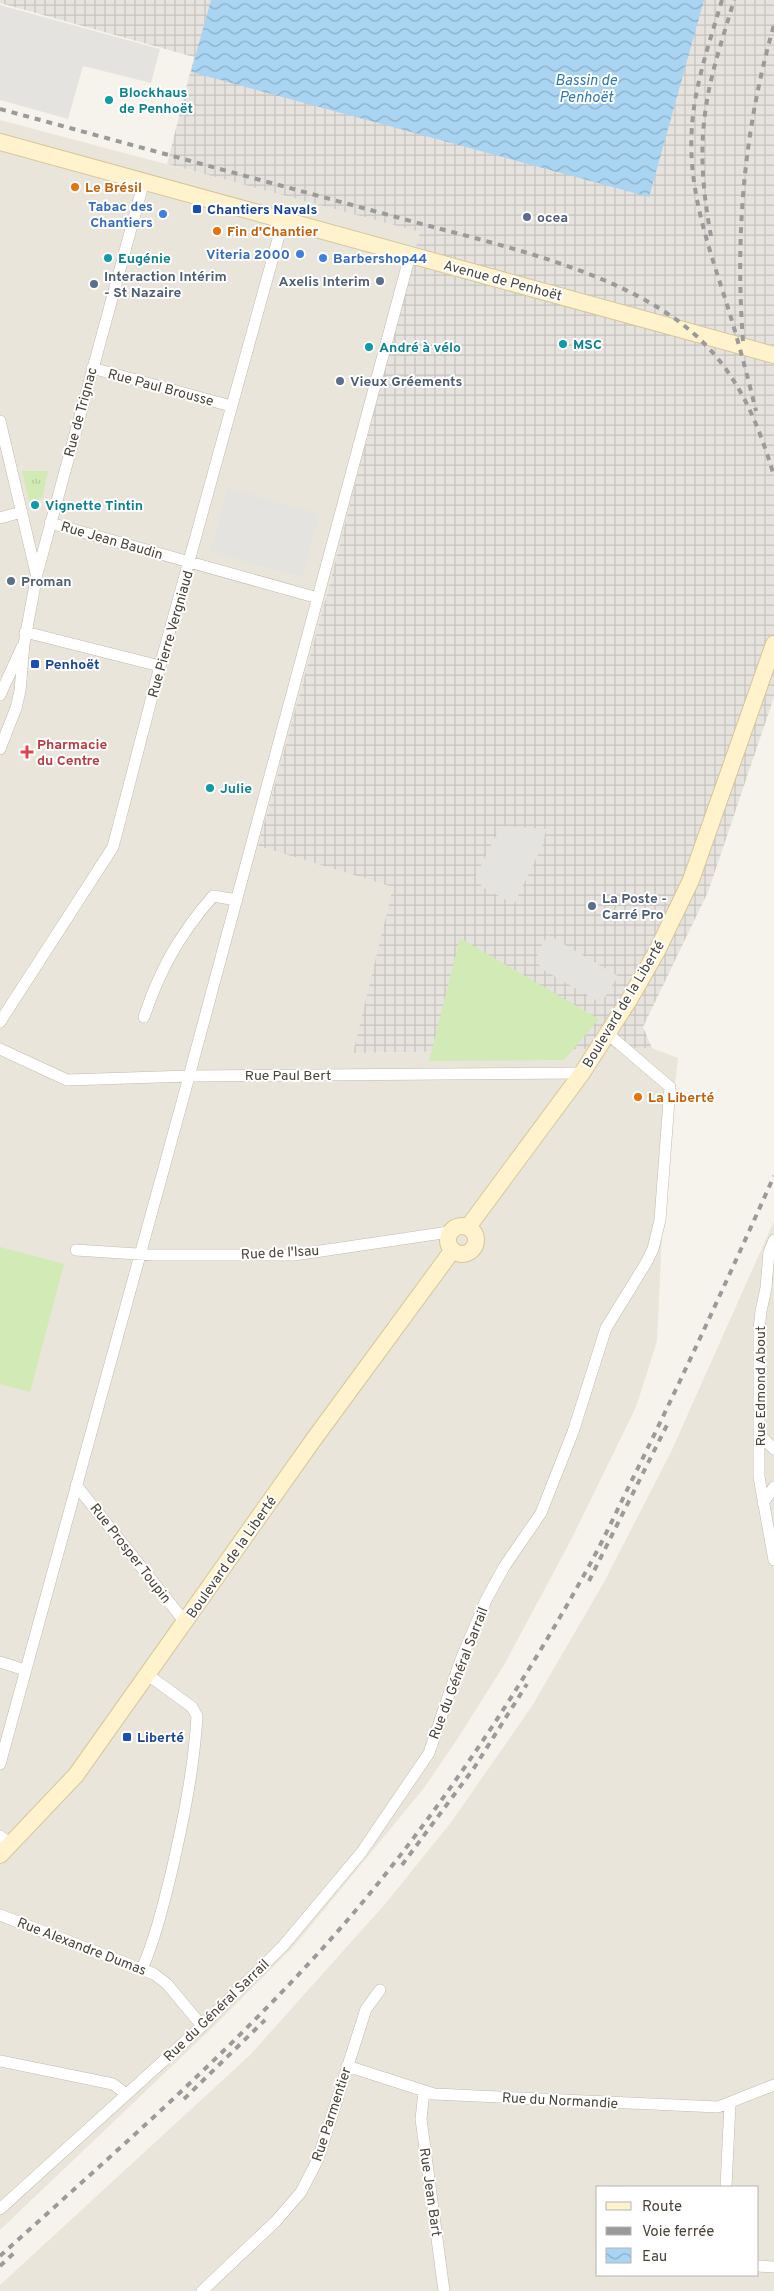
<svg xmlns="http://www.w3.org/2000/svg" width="774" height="2291" font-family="Overpass,sans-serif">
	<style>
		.residential { fill: #eae5da; fill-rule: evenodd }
		.industrial { fill: url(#industrial-grid) }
		.grass { fill: #d2eab5 }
		.park { fill: url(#park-tufts) }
		.parking { fill: #e5e3e0 }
		.water { fill: url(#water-waves) }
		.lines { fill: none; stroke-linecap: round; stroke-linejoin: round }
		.minor-casing { stroke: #c2bbae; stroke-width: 12 }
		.secondary-casing { stroke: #d6c79b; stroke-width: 18 }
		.minor { stroke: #fff; stroke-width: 11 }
		.secondary { stroke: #fff3cd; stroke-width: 16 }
		.rail { stroke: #9a9a9a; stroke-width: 4; stroke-dasharray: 6 6; stroke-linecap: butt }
		.culture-dot { fill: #0f9aa8; stroke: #fff; stroke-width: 2 }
		.food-dot { fill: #e8710a; stroke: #fff; stroke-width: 2 }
		.transit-dot { fill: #1a4fb4; stroke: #fff; stroke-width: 2 }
		.shop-dot { fill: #3f7fe0; stroke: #fff; stroke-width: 2 }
		.service-dot { fill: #5c6f8a; stroke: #fff; stroke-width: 2 }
		.health-dot { fill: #e0444e; stroke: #fff; stroke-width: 2 }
		.labels { text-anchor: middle; stroke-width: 4; stroke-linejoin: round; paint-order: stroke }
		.culture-label { font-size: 14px; font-weight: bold; fill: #0d838f; stroke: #fff; text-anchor: start }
		.food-label { font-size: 14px; font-weight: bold; fill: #c56008; stroke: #fff; text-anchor: start }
		.shop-label { font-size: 14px; font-weight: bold; fill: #366cbe; stroke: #fff; text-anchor: end }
		.transit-label { font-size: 14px; font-weight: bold; fill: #164399; stroke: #fff; text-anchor: start }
		.service-label { font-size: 14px; font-weight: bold; fill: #4e5e75; stroke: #fff; text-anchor: start }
		.street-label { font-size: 14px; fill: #4b4439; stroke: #fff }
		.health-label { font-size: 14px; font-weight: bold; fill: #be3a42; stroke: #fff; text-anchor: start }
		.water-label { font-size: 15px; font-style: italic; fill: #2e7ab2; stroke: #fff }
	</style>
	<defs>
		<pattern id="industrial-grid" width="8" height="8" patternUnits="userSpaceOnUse" patternTransform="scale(1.25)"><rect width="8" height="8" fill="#e6e2dd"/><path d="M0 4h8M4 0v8" fill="none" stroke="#c7c3be"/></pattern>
		<pattern id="park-tufts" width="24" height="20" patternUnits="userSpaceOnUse" patternTransform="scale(1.25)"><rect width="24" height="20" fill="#d2eab5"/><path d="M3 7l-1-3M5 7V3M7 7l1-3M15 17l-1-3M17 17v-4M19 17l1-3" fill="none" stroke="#b6ca9c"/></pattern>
		<pattern id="water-waves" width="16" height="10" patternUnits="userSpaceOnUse" patternTransform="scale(1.25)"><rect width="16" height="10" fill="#a9d4f2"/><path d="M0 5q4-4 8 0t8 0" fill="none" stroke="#8caec5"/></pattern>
	</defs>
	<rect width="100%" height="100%" fill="#f6f3ec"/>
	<path class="residential" d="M0 120 421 232 327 594 258 846 393 887 354 1053 652 1048 678 1058 665 1173 657 1341 636 1407 572 1538 504 1665 458 1738 424 1788 295 1945 213 2027 0 2230Z
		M774 1221V2291H0V2285L250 2055 386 1903 452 1821 532 1706 603 1584 671 1452ZM598 2187H758V2275H598Z"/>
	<path class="industrial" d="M0 0H774V697L708 892 643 1027 652 1048 353 1053 393 887 258 846 327 594 420 232 167 164 194 57 0 3Z"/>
	<path class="grass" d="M460 938 599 1019 564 1060 429 1061Z
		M0 1247 64 1264 30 1392 0 1384Z"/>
	<path class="park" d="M22 471H48L42 499 29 501Z"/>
	<path class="parking" d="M0 5 160 49 151 83 83 66 68 119 0 100Z
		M227 488 320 514 302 577 210 552Z
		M501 826 546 829 543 844 514 904 482 887 476 875Z
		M548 935 618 976 601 1003 540 968 537 953Z"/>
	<path class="water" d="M211 0H704L649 197 191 72Z"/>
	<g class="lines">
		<defs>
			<path id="minor" d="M92 368 231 406
				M0 421 36 573
				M0 518 22 512
				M50 523 318 598
				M25 632 160 666
				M0 695 22 647
				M0 749 16 708 20 691 24 644 37 574 144 181
				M144 1017C160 969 180 934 213 896L237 900
				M0 1022 113 847 160 666 283 221
				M0 1049 67 1080 189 1076 582 1073
				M774 1240 769 1252 766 1288 761 1311 759 1330V1477L774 1560
				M76 1250 153 1255H294L449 1232
				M760 1435 774 1449
				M76 1485 185 1622
				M763 1503 774 1487
				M0 1662 25 1670
				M0 1764 184 1095 410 255
				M0 1836 11 1844
				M0 1915 154 1974 167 1984 202 2026
				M142 1969C155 1939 163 1906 171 1874 183 1822 194 1769 197 1716L192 1707 148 1675
				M0 2061 113 2084 126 2094
				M347 2066 434 2094 718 2107 774 2085
				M424 2092 421 2119 444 2291
				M726 2187 730 2103
				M0 2209 202 2026 283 1946 361 1853 429 1753 460 1662 486 1600 504 1567 541 1513 573 1432 606 1328 646 1263 653 1249 660 1220 670 1087 608 1034
				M758 2266 774 2267
				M202 2291 276 2221 301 2192 318 2159 366 2009 380 1990"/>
			<path id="secondary" d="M0 142 774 355
				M448 1240a14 14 0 1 1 28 0a14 14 0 1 1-28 0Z
				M468 1227 582 1073 629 1000 657 951 691 880 774 644
				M0 1855 76 1775 314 1439 452 1251"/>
		</defs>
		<use href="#minor" class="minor-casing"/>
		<use href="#secondary" class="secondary-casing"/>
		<use href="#minor" class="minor"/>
		<use href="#secondary" class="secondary"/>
		<path class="rail" d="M722 0C710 41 695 83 692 126 687 191 710 250 729 311 739 344 748 378 756 411
			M0 109C132 145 264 181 396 217 489 243 620 269 693 333 737 371 758 422 774 476
			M711 236C703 193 699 151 706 107 711 71 724 35 734 0
			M743 341C735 234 744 129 774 25
			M589 1581 667 1425
			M402 1865 474 1768 527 1684
			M184 2099 265 2020
			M0 2256C135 2134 275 2014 388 1871 463 1776 530 1673 589 1566 605 1537 619 1506 634 1476 683 1377 729 1276 774 1176
			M0 2266 14 2253"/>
	</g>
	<g class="culture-dot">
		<circle cx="109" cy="100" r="5"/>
		<circle cx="108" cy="258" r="5"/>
		<circle cx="563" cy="344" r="5"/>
		<circle cx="369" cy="347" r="5"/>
		<circle cx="35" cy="505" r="5"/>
		<circle cx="210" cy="788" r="5"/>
	</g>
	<g class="food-dot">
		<circle cx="75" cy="187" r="5"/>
		<circle cx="217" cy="231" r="5"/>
		<circle cx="638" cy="1097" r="5"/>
	</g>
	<g class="transit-dot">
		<rect x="192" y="204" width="10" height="10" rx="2.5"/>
		<rect x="30" y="659" width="10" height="10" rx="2.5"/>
		<rect x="122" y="1732" width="10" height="10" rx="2.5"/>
	</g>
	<g class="shop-dot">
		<circle cx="163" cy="214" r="5"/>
		<circle cx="300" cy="254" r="5"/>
		<circle cx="323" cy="258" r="5"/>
	</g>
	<g class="service-dot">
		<circle cx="527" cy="217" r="5"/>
		<circle cx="380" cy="281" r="5"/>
		<circle cx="94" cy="284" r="5"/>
		<circle cx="340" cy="381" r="5"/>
		<circle cx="11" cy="581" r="5"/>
		<circle cx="592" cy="906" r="5"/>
	</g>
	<path class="health-dot" d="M24.5 744.5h5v5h5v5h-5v5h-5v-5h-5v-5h5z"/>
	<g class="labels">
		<g class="culture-label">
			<text x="119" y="97">Blockhaus<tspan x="119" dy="16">de Penhoët</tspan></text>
			<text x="118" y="263">Eugénie</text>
			<text x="573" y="349">MSC</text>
			<text x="379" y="352">André à vélo</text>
			<text x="45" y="510">Vignette Tintin</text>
			<text x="220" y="793">Julie</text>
		</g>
		<g class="food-label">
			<text x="85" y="192">Le Brésil</text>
			<text x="227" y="236">Fin d'Chantier</text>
			<text x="648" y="1102">La Liberté</text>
		</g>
		<g class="shop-label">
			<text x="153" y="211">Tabac des<tspan x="153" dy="16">Chantiers</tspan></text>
			<text x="290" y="259">Viteria 2000</text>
			<text x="333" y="263" text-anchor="start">Barbershop44</text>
		</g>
		<g class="transit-label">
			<text x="207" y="214">Chantiers Navals</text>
			<text x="45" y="669">Penhoët</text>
			<text x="137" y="1742">Liberté</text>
		</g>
		<g class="service-label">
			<text x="537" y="222">ocea</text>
			<text x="104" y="281">Interaction Intérim<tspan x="104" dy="16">- St Nazaire</tspan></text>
			<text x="370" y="286" text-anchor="end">Axelis Interim</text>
			<text x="350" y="386">Vieux Gréements</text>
			<text x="21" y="586">Proman</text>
			<text x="602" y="903">La Poste -<tspan x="602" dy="16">Carré Pro</tspan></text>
		</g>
		<g class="street-label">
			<text transform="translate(503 280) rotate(15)" y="5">Avenue de Penhoët</text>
			<text transform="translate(161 387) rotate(15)" y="5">Rue Paul Brousse</text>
			<text transform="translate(80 412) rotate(-75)" y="5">Rue de Trignac</text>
			<text transform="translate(112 540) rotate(16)" y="5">Rue Jean Baudin</text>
			<text transform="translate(170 634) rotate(-74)" y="5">Rue Pierre Vergniaud</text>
			<text transform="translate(623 1004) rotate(-59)" y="5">Boulevard de la Liberté</text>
			<text x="288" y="1080">Rue Paul Bert</text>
			<text transform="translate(280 1252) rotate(-3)" y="5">Rue de l'Isau</text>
			<text transform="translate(760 1386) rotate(-90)" y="5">Rue Edmond About</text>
			<text transform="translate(131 1553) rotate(52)" y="5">Rue Prosper Toupin</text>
			<text transform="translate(231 1557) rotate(-55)" y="5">Boulevard de la Liberté</text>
			<text transform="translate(458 1673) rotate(-69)" y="5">Rue du Général Sarrail</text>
			<text transform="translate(82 1946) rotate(21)" y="5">Rue Alexandre Dumas</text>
			<text transform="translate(216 2010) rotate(-44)" y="5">Rue du Général Sarrail</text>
			<text transform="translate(560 2100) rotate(3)" y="5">Rue du Normandie</text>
			<text transform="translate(331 2114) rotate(-72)" y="5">Rue Parmentier</text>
			<text transform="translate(431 2192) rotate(82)" y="5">Rue Jean Bart</text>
		</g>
		<g class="health-label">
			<text x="37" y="749">Pharmacie<tspan x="37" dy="16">du Centre</tspan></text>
		</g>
		<g class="water-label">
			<text x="586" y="85">Bassin de<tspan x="586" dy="17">Penhoët</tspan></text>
		</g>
	</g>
	<rect x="596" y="2186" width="162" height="90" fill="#ffffff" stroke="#b7b4b0"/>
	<rect x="606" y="2202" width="25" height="8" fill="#fff3cd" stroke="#b7b4b0"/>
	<text x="642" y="2211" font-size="15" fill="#4b4439">Route</text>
	<rect x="606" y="2227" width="25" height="8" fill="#9a9a9a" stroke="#b7b4b0"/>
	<text x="642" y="2236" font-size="15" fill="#4b4439">Voie ferrée</text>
	<rect x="606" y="2248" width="25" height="15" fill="url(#water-waves)" stroke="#b7b4b0"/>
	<text x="642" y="2261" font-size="15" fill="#4b4439">Eau</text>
</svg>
